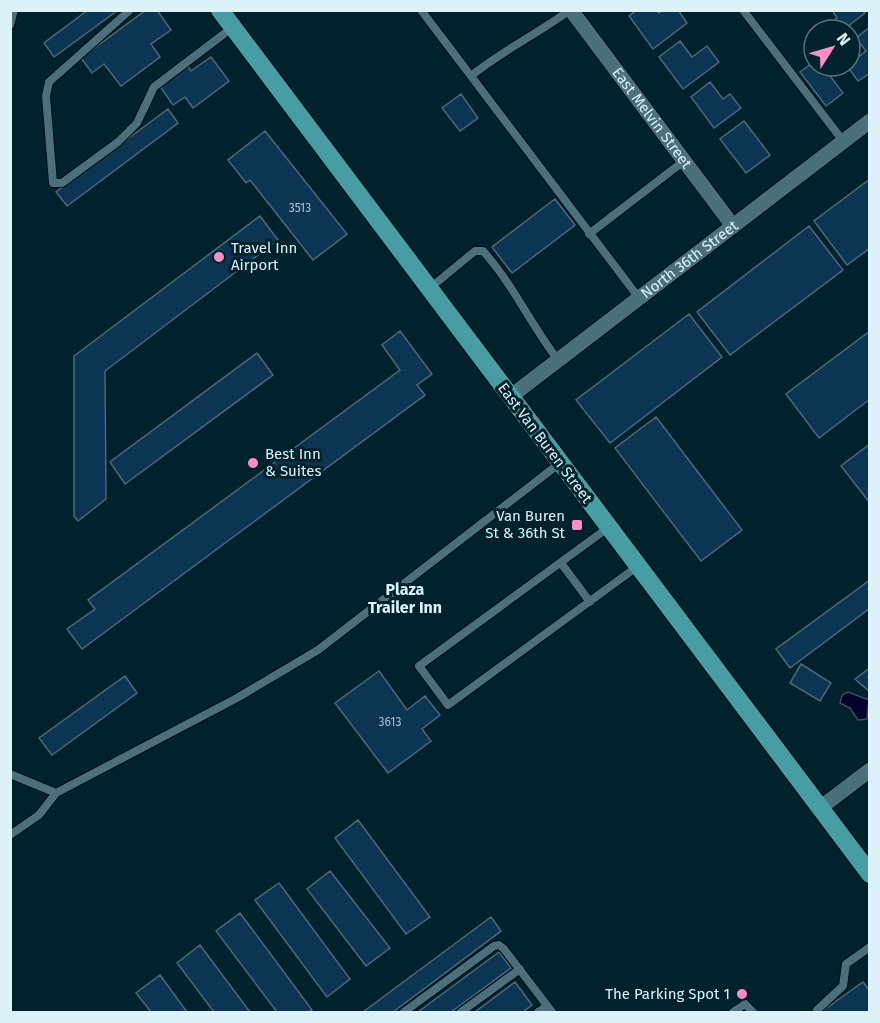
<svg xmlns="http://www.w3.org/2000/svg" width="880" height="1023" font-family="'Fira Sans',sans-serif">
	<style>
		.water { fill: #030029; stroke: #444867; stroke-width: 1.5 }
		.building { fill: #0c3453; stroke: #4f677c; stroke-width: 1.5 }
		.lines { fill: none; stroke-linecap: round; stroke-linejoin: round }
		.lane-casing { stroke: #000a12; stroke-width: 10 }
		.street-casing { stroke: #000a12; stroke-width: 17 }
		.primary-casing { stroke: #000a12; stroke-width: 20 }
		.lane { stroke: #4b6f7b; stroke-width: 8 }
		.street { stroke: #4b6f7b; stroke-width: 15 }
		.primary { stroke: #479da1; stroke-width: 18 }
		.poi-dot { fill: #fa8fc7; stroke: #00222c; stroke-width: 2 }
		.labels { text-anchor: middle; stroke-width: 6; stroke-linejoin: round; paint-order: stroke }
		.number-label { font-size: 12px; fill: #a9c2cf }
		.street-label { font-size: 15px; fill: #ddf1f8; stroke: #00222c }
		.poi-label { font-size: 15px; fill: #ddf1f8; stroke: #00222c; text-anchor: start }
		.neighbourhood-label { font-size: 16px; font-weight: bold; fill: #ddf1f8; stroke: #00222c }
	</style>
	<rect width="100%" height="100%" fill="#00222c"/>
	<path class="water" d="M848 692 869 700 867 719 858 720 850 708 840 703 842 695Z"/>
	<path class="building" d="M88 10H118L54 57 44 43Z
		M146 10H157L171 30 151 44 160 57 121 86 104 64 92 73 81 58Z
		M637 10H657L659 13 663 10H678L687 23 653 49 629 16Z
		M832 10H862L865 13 843 30H833L829 24 837 18Z
		M870 27V73L858 81 847 66 866 51 856 38Z
		M680 41 692 57 707 46 719 62 683 89 659 57Z
		M211 57 229 81 193 108 185 97 173 105 159 85 187 65 191 71Z
		M814 62V66H832L827 72 843 93 826 106 800 72Z
		M710 82 723 99 730 94 741 108 714 128 691 97Z
		M461 94 478 118 460 131 442 108Z
		M168 109 178 123 67 206 56 192Z
		M744 121 770 155 746 173 720 139Z
		M265 131 347 234 313 260 250 180 246 183 228 160Z
		M870 179V248L847 265 814 221Z
		M555 199 575 225 512 273 492 247Z
		M260 216 278 240 105 371 106 499 78 521 74 516V356Z
		M809 226 843 270 730 355 697 312Z
		M689 314 722 357 610 443 576 400Z
		M400 331 432 374 417 385 425 395 82 649 67 629 95 609 88 600 400 370 382 345Z
		M870 331V399L819 438 786 394Z
		M257 353 273 375 125 484 110 462Z
		M656 417 742 530 701 561 615 448Z
		M870 444V503L841 466Z
		M870 580V608L790 668 776 649Z
		M801 664 831 683 820 701 790 683Z
		M870 668V692L855 679Z
		M379 671 407 710 425 696 440 715 422 729 431 741 388 773 335 703Z
		M125 676 137 693 52 755 39 738Z
		M358 820 430 917 406 934 335 838Z
		M330 871 390 948 366 966 307 889Z
		M279 883 350 979 327 997 255 900Z
		M240 913 312 1010 308 1012H277L216 931Z
		M491 917 501 931 393 1012H363Z
		M200 945 250 1012H214L177 963Z
		M499 952 511 968 451 1012H418Z
		M160 975 187 1012H151L136 993Z
		M515 982 532 1005 523 1012H475Z
		M863 982 870 991V1012H821Z"/>
	<g class="lines">
		<defs>
			<path id="lane" d="M130 10 49 82 46 96 53 183H62L118 142 137 123 154 87 233 27
				M421 10 639 298
				M743 10 843 141
				M10 25 14 10
				M471 76C502 51 537 34 570 10
				M589 234 684 161
				M430 288 475 251H483C513 284 531 325 558 360
				M609 527 419 666 448 705 638 566
				M561 563 590 602
				M10 774 56 793 237 698 318 650 560 463
				M10 835 39 815 56 793
				M817 1010 843 986 846 964 870 947
				M404 1012 494 946 499 945 504 949 552 1012
				M461 1012 520 969
				M538 1012 547 1006
				M733 1012 745 1004 753 1012"/>
			<g id="street">
				<path id="s1" d="M571 10 733 226"/>
				<path id="s2" d="M510 397 870 121"/>
				<path d="M820 808 870 770"/>
			</g>
			<path id="primary" d="M220 10 870 874"/>
		</defs>
		<use href="#lane" class="lane-casing"/>
		<use href="#street" class="street-casing"/>
		<use href="#primary" class="primary-casing"/>
		<use href="#lane" class="lane"/>
		<use href="#street" class="street"/>
		<use href="#primary" class="primary"/>
	</g>
	<g class="poi-dot">
		<circle cx="219" cy="257" r="6"/>
		<circle cx="253" cy="463" r="6"/>
		<rect x="571" y="519" width="12" height="12" rx="3"/>
		<circle cx="742" cy="994" r="6"/>
	</g>
	<g class="labels">
		<g class="number-label">
			<text x="300" y="212">3513</text>
			<text x="390" y="726">3613</text>
		</g>
		<g class="street-label">
			<text dy="5" stroke="none"><textPath href="#s1" startOffset="135">East Melvin Street</textPath></text>
			<text dy="5" stroke="none"><textPath href="#s2" startOffset="226">North 36th Street</textPath></text>
			<text transform="translate(545 443) rotate(53)" y="5">East Van Buren Street</text>
		</g>
		<g class="poi-label">
			<text x="231" y="253">Travel Inn<tspan x="231" dy="17">Airport</tspan></text>
			<text x="265" y="459">Best Inn<tspan x="265" dy="17">&amp; Suites</tspan></text>
			<text x="565" y="521" text-anchor="end">Van Buren<tspan x="565" dy="17">St &amp; 36th St</tspan></text>
			<text x="730" y="999" text-anchor="end">The Parking Spot 1</text>
		</g>
		<g class="neighbourhood-label">
			<text x="405" y="595">Plaza<tspan x="405" dy="18">Trailer Inn</tspan></text>
		</g>
	</g>
	<rect width="880" height="1023" fill="none" stroke="#ddf1f8" stroke-width="24"/>
	<g transform="translate(832 48) rotate(53)"><circle r="28" fill="#00222c" stroke="#58757e" stroke-width="1.5"/>
	<path d="M0-4.5L10 22L0 15L-10 22Z" fill="#fa8fc7"/>
	<text y="-9" font-size="16" font-weight="bold" text-anchor="middle" fill="#ddf1f8">N</text>
	</g>
</svg>
